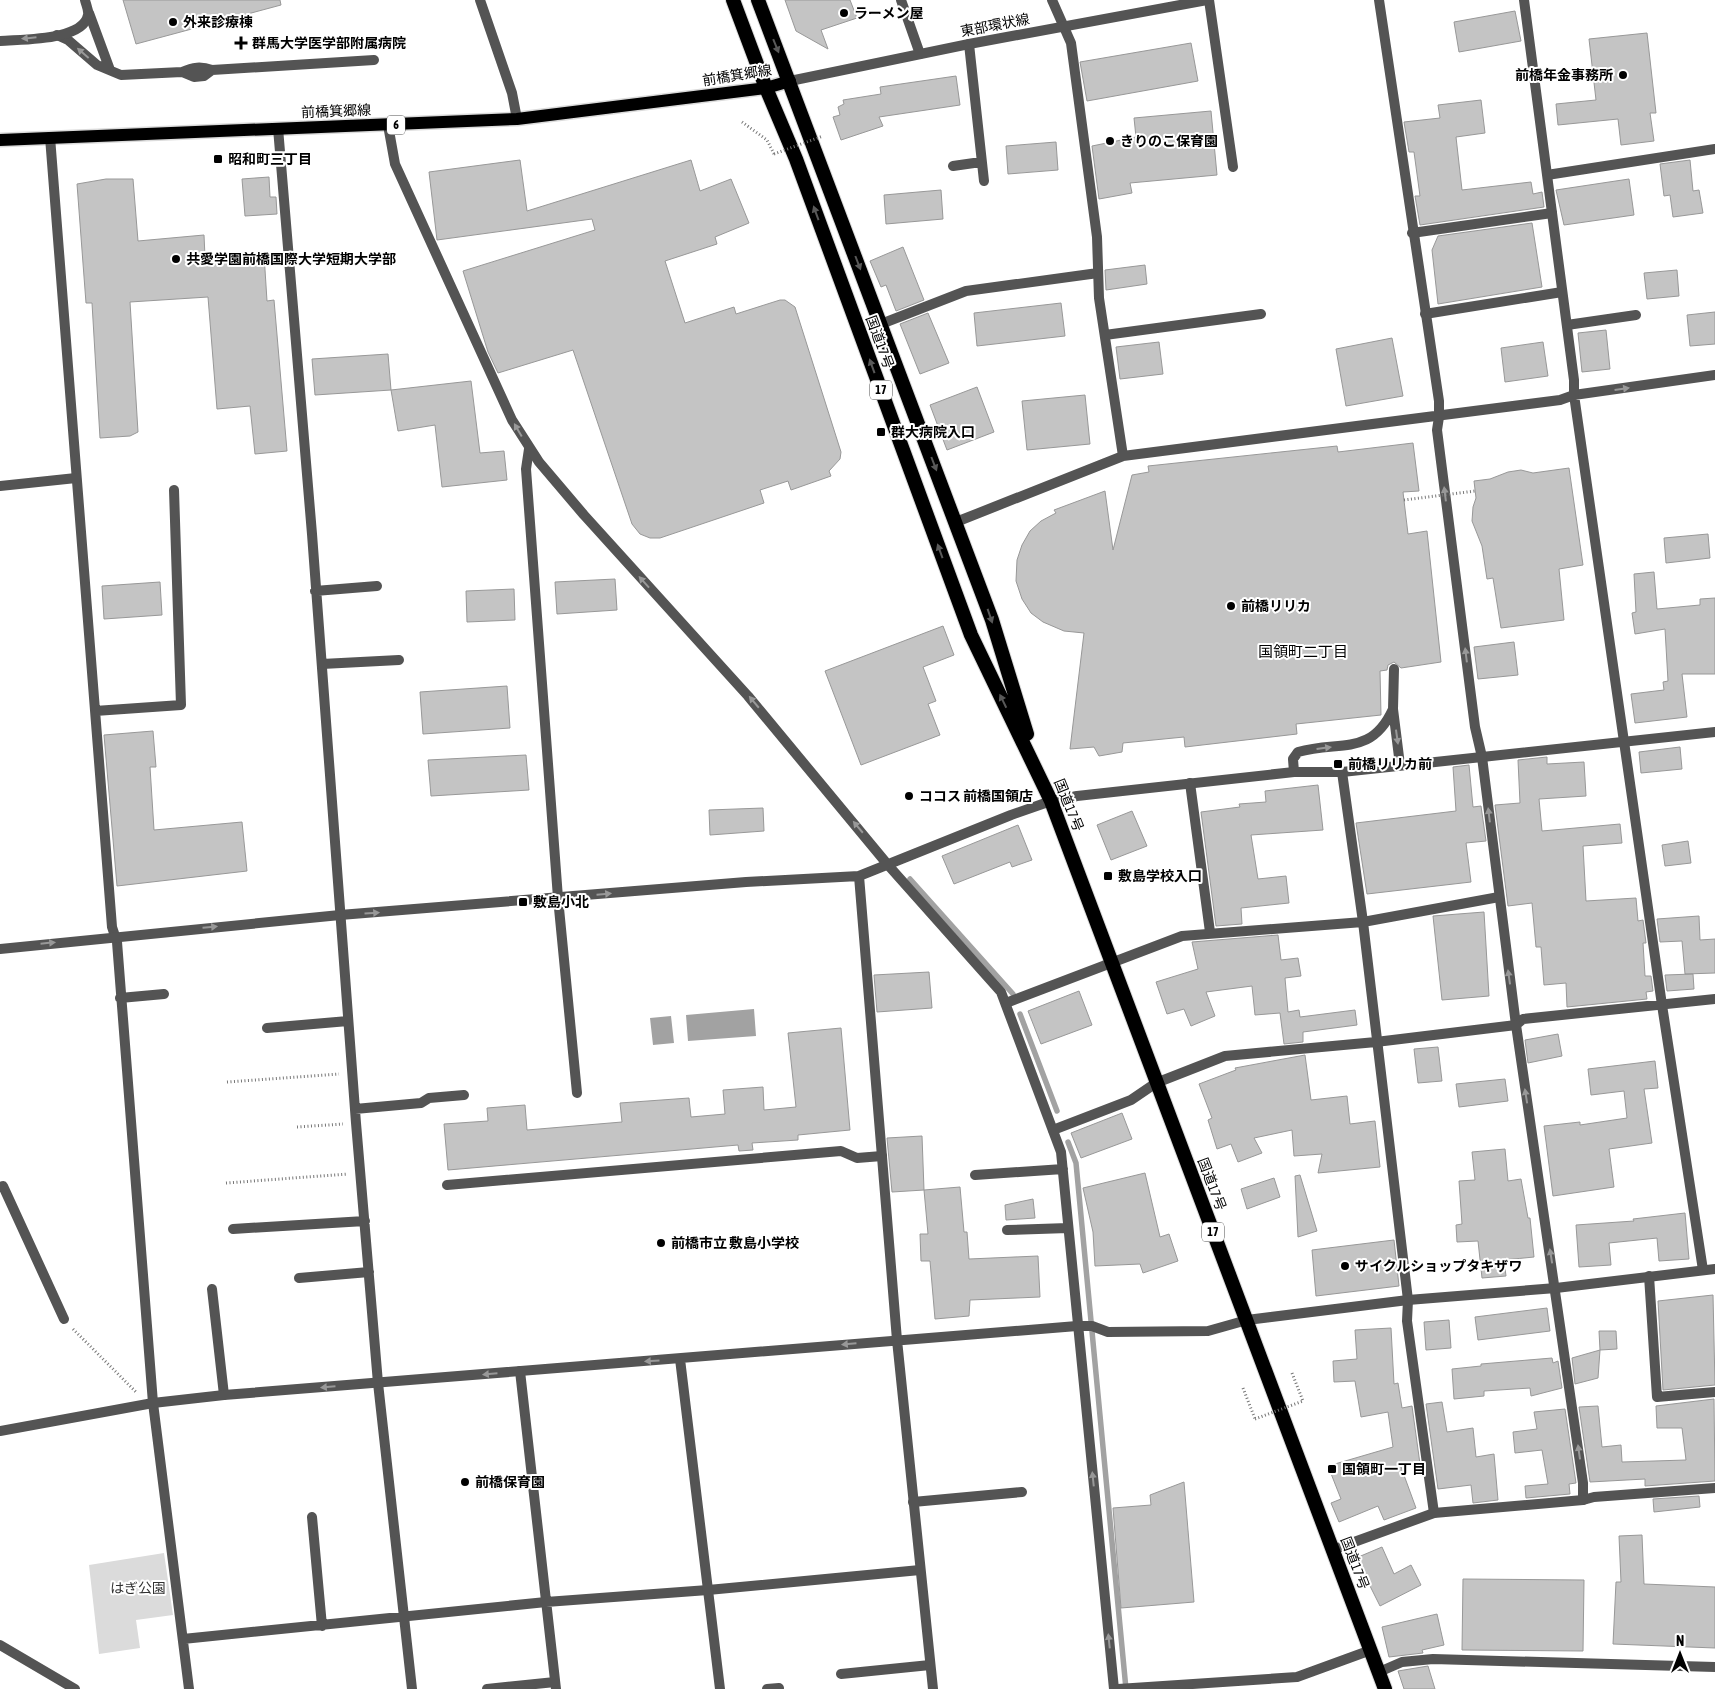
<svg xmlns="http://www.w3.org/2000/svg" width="1715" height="1689" font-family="'Asap Condensed','Noto Sans JP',sans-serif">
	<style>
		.green { fill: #dbdbdb }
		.water { fill: #a2a2a2 }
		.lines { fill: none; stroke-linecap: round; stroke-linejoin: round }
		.stream { stroke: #a2a2a2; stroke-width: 5.5 }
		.building { fill: #c4c4c4; stroke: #989898 }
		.primary-casing { stroke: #dbdbdb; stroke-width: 15 }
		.trunk-casing { stroke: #dbdbdb; stroke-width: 16 }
		.path { stroke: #767676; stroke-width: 3; stroke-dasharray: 1 2.5; stroke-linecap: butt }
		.service { stroke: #545454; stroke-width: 10 }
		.pedestrian { stroke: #545454; stroke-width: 10 }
		.minor { stroke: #545454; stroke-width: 10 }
		.tertiary { stroke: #545454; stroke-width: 10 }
		.primary { stroke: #000; stroke-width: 12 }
		.trunk { stroke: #000; stroke-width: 14 }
		.path-bridge { stroke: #767676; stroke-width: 3; stroke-dasharray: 1 2.5; stroke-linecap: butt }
		.oneway { fill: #989898 }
		.oneway2 { fill: #595959 }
		.poi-dot { fill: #000; stroke: #fff; stroke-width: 2 }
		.labels { text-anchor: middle; stroke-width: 4; stroke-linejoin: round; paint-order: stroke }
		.shield { fill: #fff; stroke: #4c4c4c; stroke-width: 1 }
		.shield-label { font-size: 12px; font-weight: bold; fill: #000 }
		.poi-label { font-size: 14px; font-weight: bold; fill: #000; stroke: #fff; text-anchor: start }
		.street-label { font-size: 14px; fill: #000; stroke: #fff }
		.park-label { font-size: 14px; fill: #323232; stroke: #fff }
		.neighbourhood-label { font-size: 15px; fill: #000; stroke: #fff }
	</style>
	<rect width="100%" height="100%" fill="#fff"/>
	<path class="green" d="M164 1553 173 1615 136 1620 140 1648 99 1654 89 1565Z"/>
	<path class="water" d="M754 1009 756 1036 688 1041 686 1015Z
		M671 1016 674 1043 653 1045 650 1018Z"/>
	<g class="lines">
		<path class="stream" d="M910 879 1013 994
			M1020 1014 1057 1111
			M1068 1142 1076 1163 1126 1689"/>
	</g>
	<path class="building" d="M123 0H280L281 5 136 44Z
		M785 0H850L857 18 821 30 828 49 796 31Z
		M1515 11 1521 41 1459 52 1454 22Z
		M1647 33 1656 113H1650L1654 141 1621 145 1618 119 1558 125 1556 104 1596 100 1589 39Z
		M1191 43 1198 81 1087 101 1080 62Z
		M956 76 960 105 879 117 883 126 841 140 833 117 840 115 838 107 844 104 843 100 881 94 880 87Z
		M1481 100 1485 133 1456 137 1462 190 1531 182 1533 194 1542 192 1544 207 1420 225 1415 196H1420L1414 152H1409L1404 122 1440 118 1438 105Z
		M1211 111 1217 175 1130 183 1132 193 1099 199 1092 146 1136 137 1134 118Z
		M1056 142 1058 170 1008 174 1006 146Z
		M520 160 527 211 691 160 700 191 731 179 749 223 715 237 717 244 665 261 685 323 734 307 736 314 780 300H785L795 307 841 452 840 459 829 471 831 476 791 490 788 481 760 490 764 503 660 538H650L640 534 632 524 573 350 498 373 488 352 463 271 595 230 592 219 437 240 429 172Z
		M1690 160 1693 191 1699 190 1703 213 1673 217 1670 195 1664 196 1660 164Z
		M269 177 270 197H276L277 214 245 216 242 179Z
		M106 179H133L138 241 204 235 205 257 264 254 267 301 274 300 287 451 255 454 250 406 217 409 208 297 130 302 138 432 130 436 100 438 92 303H86L77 184Z
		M1629 179 1634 215 1564 225 1556 190Z
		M941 190 943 219 886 224 884 195Z
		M1532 223 1542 287 1438 304 1432 250 1438 236Z
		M903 247 924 300 896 311 886 285 881 287 870 261Z
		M1145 265 1147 284 1106 290 1105 270Z
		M1677 270 1679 296 1647 299 1644 273Z
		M1061 303 1065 336 977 346 974 313Z
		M1715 312V344L1690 346 1687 315Z
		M928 313 949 363 920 374 900 324Z
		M1606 330 1610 369 1582 372 1578 333Z
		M1392 338 1403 396 1346 406 1336 349Z
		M1159 342 1163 374 1120 379 1116 347Z
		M1543 342 1548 376 1505 382 1501 348Z
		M388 354 391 390 315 395 312 359Z
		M471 381 480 453 504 451 507 480 442 487 435 425 398 431 391 390Z
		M977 387 994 432 947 450 930 405Z
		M1085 395 1090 444 1027 450 1022 401Z
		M1413 443 1419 491 1403 492 1408 534 1427 531 1441 662 1401 668 1394 662 1388 665 1387 670 1380 671 1381 715 1296 724 1297 734 1185 747 1184 737 1123 743 1122 752 1099 756 1094 747 1070 749 1084 633 1064 631 1043 622 1031 613 1022 599 1016 581 1017 560 1022 545 1030 531 1041 521 1056 513 1054 510 1105 491 1113 550 1132 475 1149 472 1148 466 1337 446 1338 452Z
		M1569 468 1583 565 1559 569 1564 620 1501 628 1493 578 1487 579 1482 546 1472 521 1473 507 1476 498 1474 481 1490 479 1508 472 1521 470 1533 473Z
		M1708 534 1710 558 1666 563 1664 538Z
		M1654 572 1657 609 1700 605V599L1715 598V674H1682L1687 717 1635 723 1631 694 1664 690 1663 682 1668 681 1665 629 1635 634 1632 613 1636 612 1634 574Z
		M615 579 617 610 557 614 555 582Z
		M160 582 162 615 104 619 102 586Z
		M514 589 515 620 467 622 466 591Z
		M943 626 954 655 923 667 936 701 928 704 940 735 861 765 825 671Z
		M1514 642 1518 675 1478 679 1474 647Z
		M507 686 510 728 423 734 420 692Z
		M153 731 156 767H150L154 830 242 822 247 871 117 886 104 735Z
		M1680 747 1682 769 1641 773 1639 752Z
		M526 755 529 790 431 796 428 760Z
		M1547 757V764L1584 762 1586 796 1539 799 1542 831 1620 824 1622 843 1583 846 1586 901 1636 898 1638 921 1643 920 1646 943H1643L1645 976H1651L1653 991 1646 992 1647 999 1567 1007 1566 983 1544 985 1541 947H1536L1532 903 1508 906 1495 805 1520 803 1518 760Z
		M1469 765 1473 807 1481 806 1486 841 1466 843 1471 882 1367 894 1356 823 1456 811 1453 767Z
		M1318 785 1323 830 1251 835 1258 879 1286 876 1289 903 1241 908 1242 924 1216 926 1201 812 1240 807 1239 804 1266 802 1265 791Z
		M763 808 764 831 710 835 709 810Z
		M1132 811 1147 846 1111 860 1097 825Z
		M1018 825 1032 860 1012 867 1010 862 954 884 942 856Z
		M1688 841 1691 863 1665 866 1662 845Z
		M1484 912 1489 996 1442 1000 1433 916Z
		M1699 916 1700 940 1715 939V973L1685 974 1682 941 1660 942 1657 919Z
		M1278 935 1281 960 1298 958 1301 976 1285 978 1288 1012 1299 1010 1300 1017 1355 1010 1357 1025 1303 1032V1042L1284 1044 1280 1013 1255 1015 1252 986 1206 992 1215 1016 1191 1026 1184 1009 1167 1014 1156 982 1198 969 1192 942Z
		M929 972 932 1008 877 1012 874 975Z
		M1693 974 1694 989 1667 991 1665 975Z
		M1079 991 1092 1025 1041 1044 1028 1011Z
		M841 1028 850 1130 798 1135V1140L752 1143 753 1150 739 1151 738 1145 448 1170 444 1124 488 1121 487 1108 525 1105 527 1130 622 1122 620 1103 689 1098 691 1117 725 1114 723 1090 763 1087 764 1110 796 1107 788 1033Z
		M1558 1034 1562 1056 1528 1063 1525 1040Z
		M1438 1047 1442 1081 1418 1083 1414 1049Z
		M1305 1055 1311 1100 1347 1096 1350 1124 1375 1121 1380 1167 1318 1173 1322 1154 1294 1156 1292 1130 1254 1138 1262 1153 1238 1162 1231 1144 1217 1149 1208 1120 1212 1118 1199 1084 1236 1070 1235 1068Z
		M1655 1061 1658 1088 1644 1089 1652 1143 1609 1149 1614 1187 1553 1196 1544 1126 1580 1122V1125L1627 1118 1624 1091 1591 1095 1588 1069Z
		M1505 1079 1508 1101 1459 1107 1456 1084Z
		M1122 1113 1132 1139 1081 1158 1071 1133Z
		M922 1136 924 1190 892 1192 887 1138Z
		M1505 1149 1508 1181 1521 1179 1528 1218H1530L1534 1257 1504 1260 1506 1276 1482 1278 1478 1241 1457 1242 1456 1225 1462 1224 1459 1181 1475 1180 1472 1152Z
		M1145 1173 1160 1237 1169 1234 1178 1261 1143 1273 1140 1264 1095 1266 1093 1232 1083 1188Z
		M1300 1175 1317 1231 1298 1237 1295 1176Z
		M1274 1178 1280 1197 1247 1209 1241 1189Z
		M960 1187 964 1232H967L969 1259 1038 1256 1040 1297 970 1300 969 1316 935 1319 930 1261H921L920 1234H928L924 1190Z
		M1033 1199 1035 1218 1006 1220 1005 1205Z
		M1685 1213 1689 1259 1659 1261 1657 1238 1609 1243 1611 1265 1579 1267 1576 1225 1634 1221 1633 1219Z
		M1394 1240 1399 1286 1316 1296 1312 1250Z
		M1713 1295 1715 1385 1663 1390 1658 1301Z
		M1547 1308 1550 1331 1478 1340 1475 1317Z
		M1449 1320 1451 1348 1426 1350 1424 1322Z
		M1391 1328 1394 1384 1398 1383 1402 1408 1412 1406 1420 1464 1401 1467 1416 1508 1384 1520 1378 1506 1339 1522 1331 1503 1341 1499 1328 1466 1393 1447 1388 1412 1361 1417 1355 1381 1334 1382 1333 1361 1357 1359 1355 1330Z
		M1599 1331H1616L1617 1349 1600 1350Z
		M1600 1350 1598 1378 1575 1384 1572 1358Z
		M1552 1358 1553 1363 1558 1361 1562 1388 1531 1396 1530 1388 1484 1391V1396L1454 1399 1452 1369 1481 1366V1364Z
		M1714 1399 1715 1481 1645 1486V1479L1590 1482 1579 1407 1598 1406 1602 1447 1621 1445 1622 1462 1686 1460 1682 1428H1657L1656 1406Z
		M1442 1402 1447 1432 1473 1428 1476 1457 1494 1454 1498 1500 1473 1503 1471 1485 1438 1489 1426 1404Z
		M1565 1409 1576 1483 1569 1484 1570 1494 1526 1498 1525 1486 1548 1484 1542 1450 1515 1453 1513 1432 1537 1429 1534 1412Z
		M1184 1482 1194 1602 1121 1608 1113 1508 1151 1505 1150 1495Z
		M1699 1496 1700 1507 1654 1512 1653 1499Z
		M1642 1535 1644 1584 1715 1587V1648L1613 1644 1616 1582H1621L1619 1536Z
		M1382 1547 1394 1574 1411 1565 1421 1585 1380 1606 1356 1558Z
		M1463 1579 1584 1580 1583 1651 1462 1650Z
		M1437 1614 1444 1645 1422 1650 1423 1653 1389 1657 1382 1627Z
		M1428 1666 1435 1689H1404L1398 1671Z"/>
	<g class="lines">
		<defs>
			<path id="primary" d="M0 140 517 119 766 88 790 81"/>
			<path id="trunk" d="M733 0 766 88 796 159 971 635 1051 801 1385 1689
				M758 0 992 620 1027 734"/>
		</defs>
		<use href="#primary" class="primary-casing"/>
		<use href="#trunk" class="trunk-casing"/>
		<path class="path" d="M742 122 767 140 774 154
			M227 1082 339 1074
			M297 1127 343 1124
			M226 1183 348 1174
			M73 1329 136 1392
			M1292 1373 1303 1401
			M1243 1388 1255 1419"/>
		<path class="service" d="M901 0 920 54
			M1209 0 1233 167
			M89 13 110 70
			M57 35 68 40 97 65 121 75 182 72 194 77 204 76 212 70
			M969 44 984 181
			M182 72C193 67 201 66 212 70L374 60
			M278 128 312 534 356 1123 378 1383 412 1689
			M50 137 104 825 112 927 117 942 153 1403 189 1689
			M953 166 981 162
			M1412 233 1552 213
			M1425 314 1562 292
			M1567 325 1636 315
			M1439 417 1437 430 1475 727 1482 757 1516 1025 1583 1483V1500L1594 1497 1715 1488
			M529 449 526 469 558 898 577 1093
			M315 591 377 586
			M322 664 399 660
			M1394 669 1393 709 1400 765
			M95 711 181 705 174 490
			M1294 772 1293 759 1298 752C1340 740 1371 757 1393 709
			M1190 783 1210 932
			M888 865 1001 992 1061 1152 1114 1689
			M120 998 164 994
			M1516 1025 1523 1019 1715 999
			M267 1028 348 1021
			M355 1109 421 1103 429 1098 464 1095
			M975 1175 1063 1169
			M0 1187 3 1186 64 1319
			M233 1229 365 1221
			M1007 1230 1068 1228
			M1703 1270 1662 1005 1574 395 1715 375
			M1649 1276 1657 1397 1715 1392
			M299 1278 369 1272
			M212 1289 224 1395
			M1408 1300 1407 1321 1434 1513
			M520 1371 556 1689
			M913 1502 1022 1492
			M312 1517 322 1626
			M183 1639 546 1602 708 1590 920 1570
			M841 1674 930 1665
			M487 1689 555 1682
			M767 1689 779 1688"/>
		<path class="pedestrian" d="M447 1185 841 1151 857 1158 882 1156"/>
		<path class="minor" d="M480 0 512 93 517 119
			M1052 0 1071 43 1097 237 1099 298 1123 456
			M1379 0 1439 401V417
			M388 125 395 164 512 420 539 462 584 515 748 696 888 865
			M1547 175 1715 149
			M881 324 966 291 1098 273
			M1105 335 1261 314
			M0 486 76 478
			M956 522 1123 456 1560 400 1574 395V380L1524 0
			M1482 757 1715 732
			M1342 772 1363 922 1408 1300
			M859 876 897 1340 933 1689
			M0 949 340 915 746 882 859 876 1011 815 1051 801
			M1006 1003 1182 936 1363 922 1499 897
			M1053 1130 1131 1100 1156 1083 1225 1056 1376 1042 1516 1025
			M680 1359 720 1689
			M0 1431 153 1403 224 1395 1077 1326H1092L1108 1332 1208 1331 1247 1320
			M1332 1550 1434 1513 1583 1500
			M0 1645 75 1689
			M1379 1672 1402 1662 1433 1659 1715 1667
			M1118 1689 1297 1677 1371 1650"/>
		<path class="tertiary" d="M0 41C22 39 83 41 88 15 89 10 86 5 85 0
			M790 81 969 44 1207 0
			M1051 801 1077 796 1294 772H1342L1482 757
			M1247 1320 1408 1300 1556 1288 1715 1269"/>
		<use href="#primary" class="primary"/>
		<use href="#trunk" class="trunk"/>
		<path class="path-bridge" d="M774 154 823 136
			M1404 500 1475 491
			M1255 1419 1303 1401"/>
	</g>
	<defs><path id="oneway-solid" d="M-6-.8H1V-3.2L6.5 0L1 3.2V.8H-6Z" transform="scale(1.25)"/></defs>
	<g class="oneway">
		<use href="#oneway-solid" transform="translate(29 38) rotate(174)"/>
		<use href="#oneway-solid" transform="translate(83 53) rotate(-139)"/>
		<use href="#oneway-solid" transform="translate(1622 389) rotate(-8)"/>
		<use href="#oneway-solid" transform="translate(518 430) rotate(-120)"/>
		<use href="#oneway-solid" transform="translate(1445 494) rotate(-97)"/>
		<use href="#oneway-solid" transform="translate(644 582) rotate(-132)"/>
		<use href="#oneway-solid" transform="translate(1466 655) rotate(-97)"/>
		<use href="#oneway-solid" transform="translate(754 702) rotate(-130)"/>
		<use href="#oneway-solid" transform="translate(1397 737) rotate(82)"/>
		<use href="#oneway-solid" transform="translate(1324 748) rotate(-7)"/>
		<use href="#oneway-solid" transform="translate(1489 815) rotate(-97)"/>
		<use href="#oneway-solid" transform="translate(858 827) rotate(-130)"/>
		<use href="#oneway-solid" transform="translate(604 894) rotate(-5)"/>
		<use href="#oneway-solid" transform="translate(372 913) rotate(-4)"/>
		<use href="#oneway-solid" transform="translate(210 927) rotate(-5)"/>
		<use href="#oneway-solid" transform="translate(48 943) rotate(-6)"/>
		<use href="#oneway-solid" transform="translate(1509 977) rotate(-98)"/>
		<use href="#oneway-solid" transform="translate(1526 1096) rotate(-99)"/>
		<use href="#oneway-solid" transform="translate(1551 1256) rotate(-99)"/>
		<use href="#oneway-solid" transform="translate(849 1344) rotate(175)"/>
		<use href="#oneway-solid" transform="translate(652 1361) rotate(176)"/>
		<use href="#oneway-solid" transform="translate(490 1374) rotate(175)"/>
		<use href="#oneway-solid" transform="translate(328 1387) rotate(175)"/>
		<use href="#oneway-solid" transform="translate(1579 1452) rotate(-98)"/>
		<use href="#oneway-solid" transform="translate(1093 1479) rotate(-96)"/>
		<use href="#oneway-solid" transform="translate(1109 1641) rotate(-96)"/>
	</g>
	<g class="oneway2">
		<use href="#oneway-solid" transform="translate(776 46) rotate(68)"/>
		<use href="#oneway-solid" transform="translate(816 213) rotate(-110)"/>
		<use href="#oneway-solid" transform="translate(858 263) rotate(69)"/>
		<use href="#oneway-solid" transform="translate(872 366) rotate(-110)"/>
		<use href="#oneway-solid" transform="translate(934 464) rotate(69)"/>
		<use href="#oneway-solid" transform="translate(940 551) rotate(-110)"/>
		<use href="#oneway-solid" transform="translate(990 616) rotate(71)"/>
		<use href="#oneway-solid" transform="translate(1003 701) rotate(-116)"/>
	</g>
	<g class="poi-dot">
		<circle cx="844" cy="13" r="5"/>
		<circle cx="173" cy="22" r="5"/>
		<path d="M238.5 35.5h5v5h5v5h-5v5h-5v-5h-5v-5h5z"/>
		<circle cx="1623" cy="75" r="5"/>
		<circle cx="1110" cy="141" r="5"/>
		<rect x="213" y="154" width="10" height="10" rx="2.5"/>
		<circle cx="176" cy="259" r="5"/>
		<rect x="876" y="427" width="10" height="10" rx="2.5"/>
		<circle cx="1231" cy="606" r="5"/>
		<rect x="1333" y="759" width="10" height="10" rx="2.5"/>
		<circle cx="909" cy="796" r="5"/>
		<rect x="1103" y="871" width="10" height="10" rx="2.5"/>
		<rect x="518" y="897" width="10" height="10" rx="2.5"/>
		<circle cx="661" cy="1243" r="5"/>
		<circle cx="1345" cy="1266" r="5"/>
		<rect x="1327" y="1464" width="10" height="10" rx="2.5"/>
		<circle cx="465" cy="1482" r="5"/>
	</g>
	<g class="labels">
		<g class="shield">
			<rect x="387" y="115.5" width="18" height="19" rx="4"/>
			<rect x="870" y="380.5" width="22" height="19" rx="4"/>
			<rect x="1202" y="1222.5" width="22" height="19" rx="4"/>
		</g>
		<g class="shield-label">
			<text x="396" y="129">6</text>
			<text x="881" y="394">17</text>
			<text x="1213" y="1236">17</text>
		</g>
		<g class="poi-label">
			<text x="854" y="18">ラーメン屋</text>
			<text x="183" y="27">外来診療棟</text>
			<text x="252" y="48">群馬大学医学部附属病院</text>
			<text x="1613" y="80" text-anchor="end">前橋年金事務所</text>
			<text x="1120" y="146">きりのこ保育園</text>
			<text x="228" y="164">昭和町三丁目</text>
			<text x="186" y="264">共愛学園前橋国際大学短期大学部</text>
			<text x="891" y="437">群大病院入口</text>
			<text x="1241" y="611">前橋リリカ</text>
			<text x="1348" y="769">前橋リリカ前</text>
			<text x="919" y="801">ココス 前橋国領店</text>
			<text x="1118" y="881">敷島学校入口</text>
			<text x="533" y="907">敷島小北</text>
			<text x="671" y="1248">前橋市立 敷島小学校</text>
			<text x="1355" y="1271">サイクルショップタキザワ</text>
			<text x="1342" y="1474">国領町一丁目</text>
			<text x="475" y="1487">前橋保育園</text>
		</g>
		<g class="street-label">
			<text transform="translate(995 25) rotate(-11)" y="5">東部環状線</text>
			<text transform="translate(737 75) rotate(-9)" y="5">前橋箕郷線</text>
			<text transform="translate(336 111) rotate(-2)" y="5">前橋箕郷線</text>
			<text transform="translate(880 342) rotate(70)" y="5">国道17号</text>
			<text transform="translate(1069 805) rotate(68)" y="5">国道17号</text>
			<text transform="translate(1212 1184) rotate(69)" y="5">国道17号</text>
			<text transform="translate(1355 1563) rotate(69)" y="5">国道17号</text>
		</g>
		<g class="park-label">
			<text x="138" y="1593">はぎ公園</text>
		</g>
		<g class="neighbourhood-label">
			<text x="1303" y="657">国領町二丁目</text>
		</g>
	</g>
	<g transform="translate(1680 1654)" stroke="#ffffff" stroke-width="4" paint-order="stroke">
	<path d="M0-4L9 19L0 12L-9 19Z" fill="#000000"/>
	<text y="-8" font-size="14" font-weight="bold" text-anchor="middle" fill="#000000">N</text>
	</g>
</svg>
